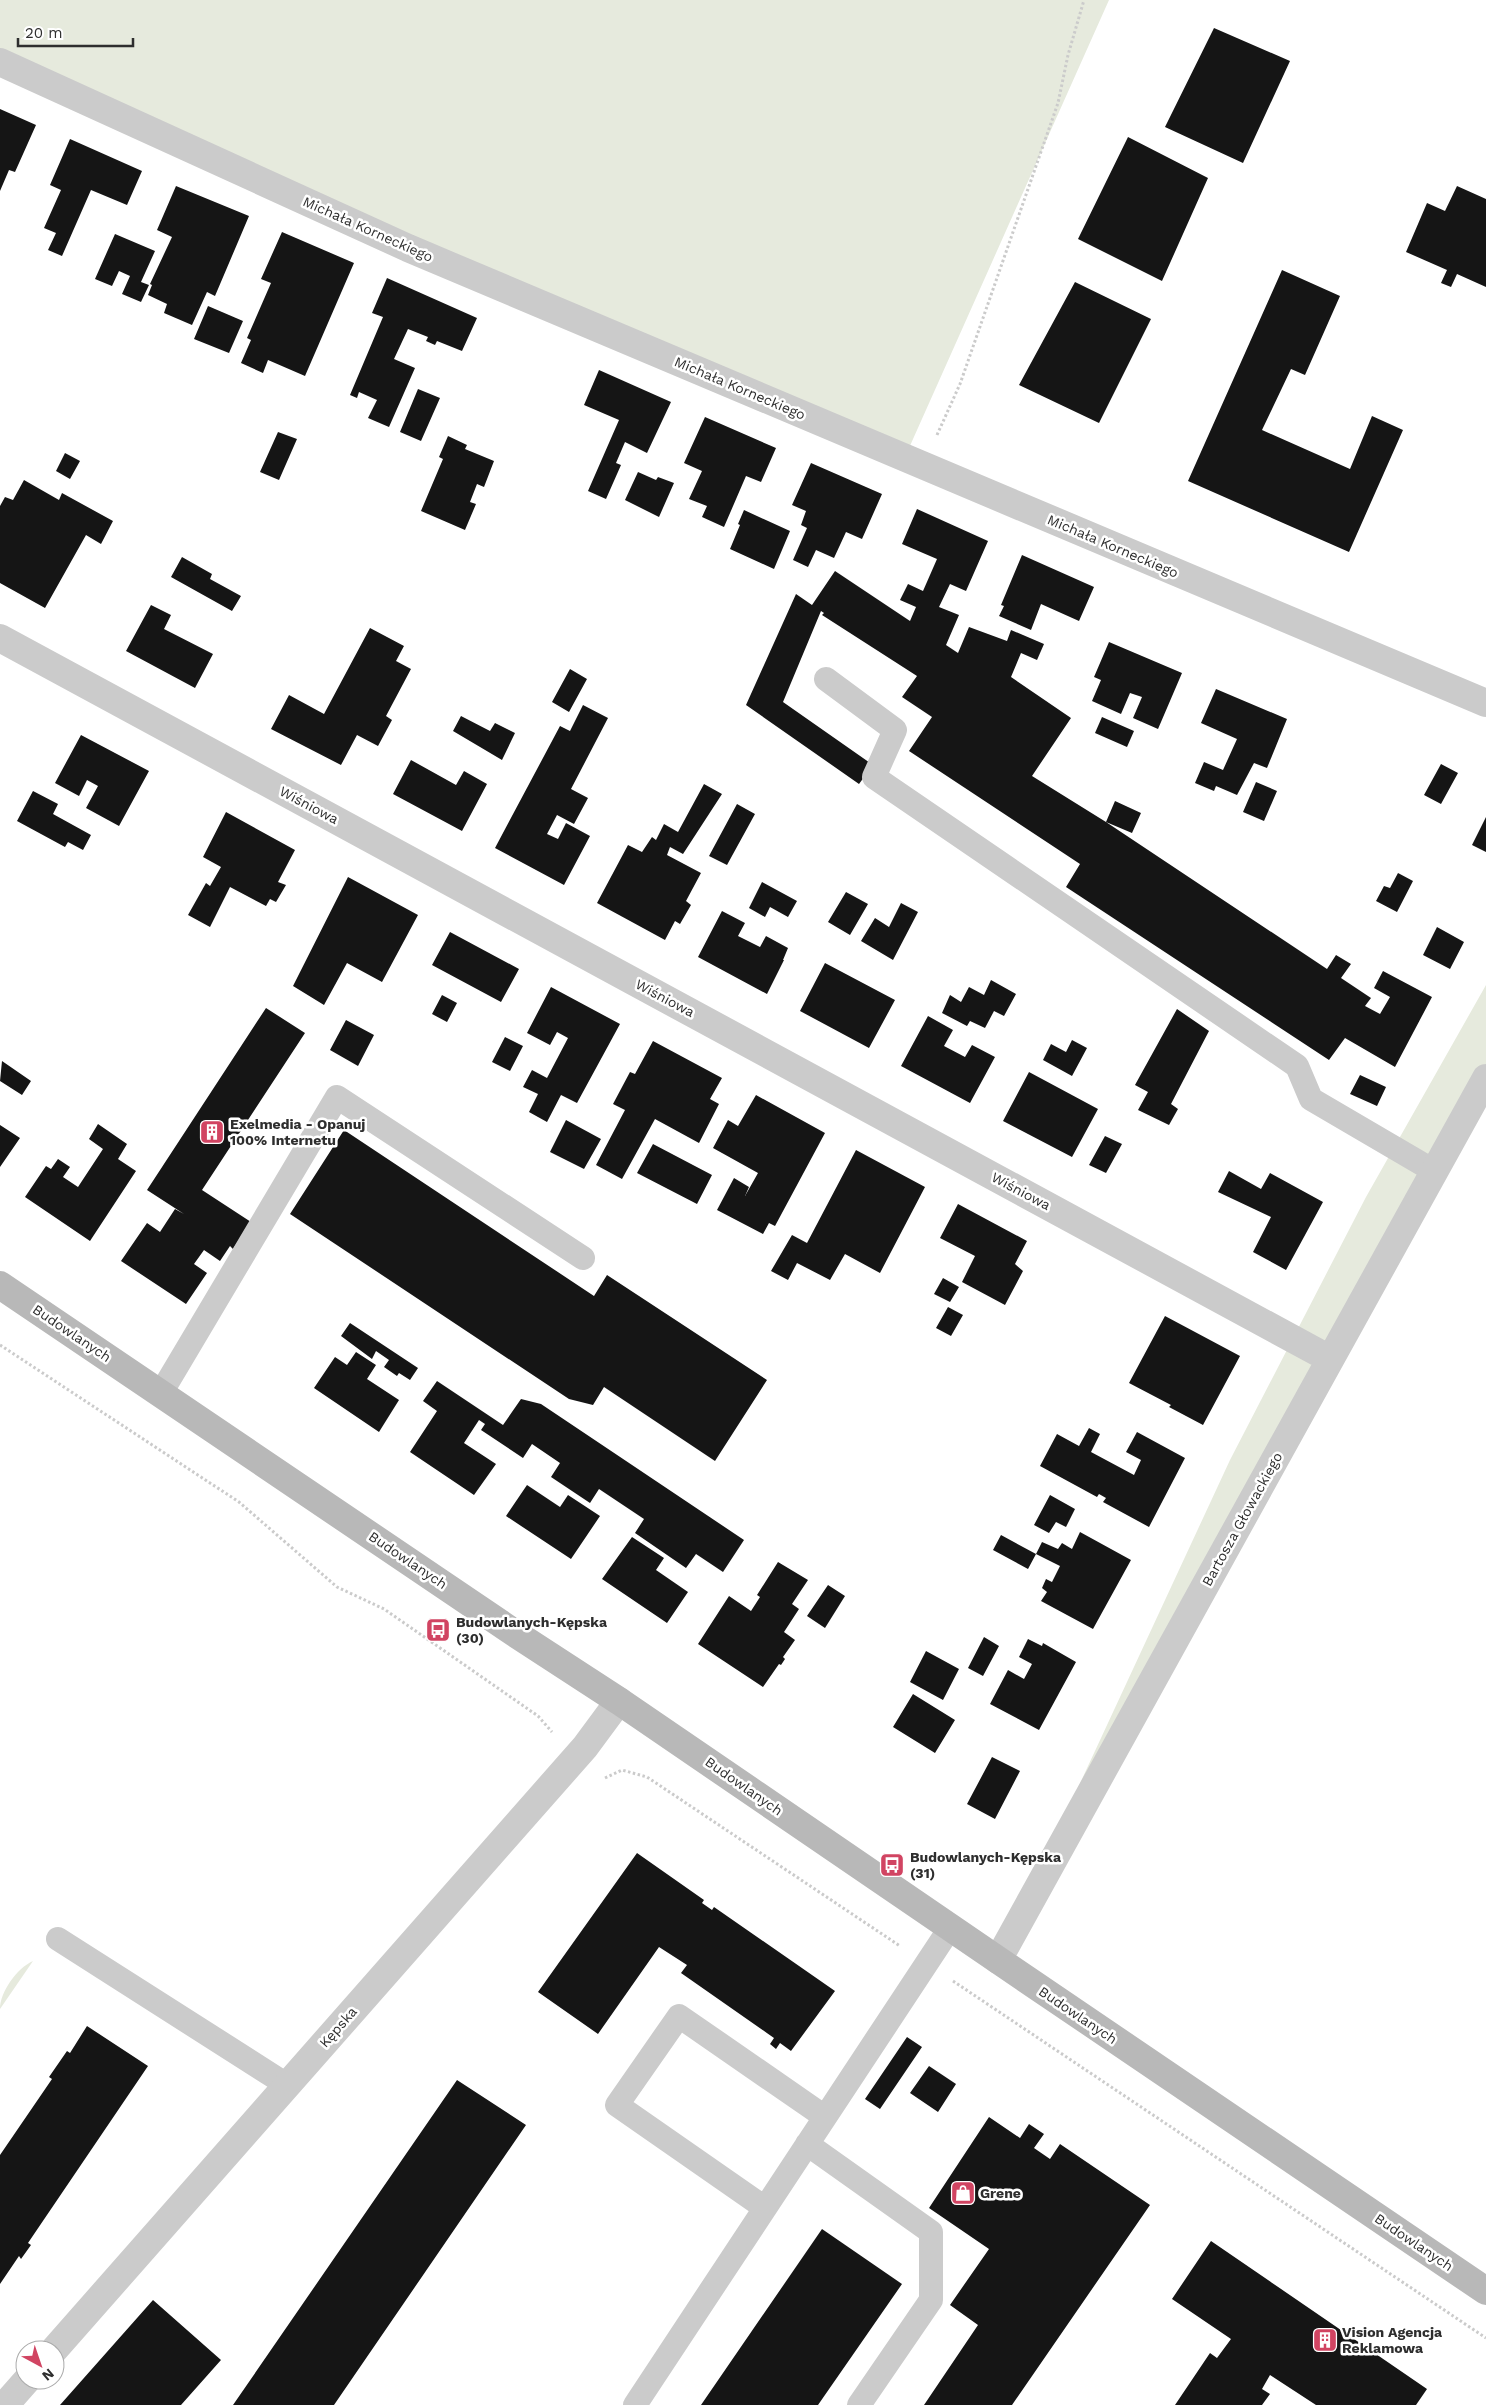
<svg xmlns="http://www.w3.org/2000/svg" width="1486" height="2405" font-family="'Work Sans',sans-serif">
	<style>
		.green { fill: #e6eadd }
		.building { fill: #151515 }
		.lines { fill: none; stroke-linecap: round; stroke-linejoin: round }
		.path { stroke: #cbcbcb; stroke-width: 3; stroke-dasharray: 2.5 2.5; stroke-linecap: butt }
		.service { stroke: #cbcbcb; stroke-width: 24 }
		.minor { stroke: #cbcbcb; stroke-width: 28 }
		.tertiary { stroke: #cbcbcb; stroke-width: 28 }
		.secondary { stroke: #b8b8b8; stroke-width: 28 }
		.labels { text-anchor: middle; stroke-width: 5; stroke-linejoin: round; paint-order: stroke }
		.street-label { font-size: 14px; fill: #2e2e2e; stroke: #fff }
		.poi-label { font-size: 14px; font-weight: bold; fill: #2e2e2e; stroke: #fff; text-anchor: start }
	</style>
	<rect width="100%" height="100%" fill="#fff"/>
	<path class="green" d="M0 0H1109L905 457 0 62Z
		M1486 985V1078L998 1960 1230 1460 1366 1197Z
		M33 1961 0 2009C0 1992 17 1968 33 1961Z"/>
	<path class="building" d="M1214 28 1290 61 1243 163 1165 127Z
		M0 109 36 125 15 172 9 170 0 191Z
		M1128 137 1208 178 1162 281 1078 239Z
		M70 139 142 171 127 205 91 190 62 256 48 250 56 233 44 228 61 190 50 185Z
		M176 186 249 216 215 296 207 292 192 325 164 313 167 304 148 295 152 285 150 284 172 237 157 230Z
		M1457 186 1486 199V287L1457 274 1451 287 1441 283 1447 270 1406 252 1427 203 1445 211Z
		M282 232 354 263 305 376 268 360 263 373 241 363 251 340 247 338 271 283 261 279Z
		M115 234 155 251 141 282 149 285 141 302 122 294 130 276 119 271 112 286 95 279Z
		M1282 270 1340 296 1305 375 1291 369 1262 430 1350 469 1372 416 1403 430 1349 552 1188 481Z
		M387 278 477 318 462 351 437 341 435 345 426 341 428 337 408 329 394 359 415 368 389 427 368 418 377 400 359 392 357 398 350 395 383 317 372 313Z
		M1075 282 1151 319 1099 423 1019 385Z
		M208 306 243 321 229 353 194 339Z
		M599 370 671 402 647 453 625 442 616 463 621 465 606 499 588 491 619 420 584 405Z
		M418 389 440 398 421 441 400 432Z
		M705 417 776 448 761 482 746 476 724 527 702 517 707 506 689 499 702 471 684 463Z
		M278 432 297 439 279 480 260 472Z
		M448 436 467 445 465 449 494 461 484 487 477 484 470 502 476 504 465 530 421 511 443 459 439 457Z
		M65 453 80 461 70 479 56 471Z
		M811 463 882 494 862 539 846 532 834 558 816 550 808 567 793 560 807 528 801 525 806 511 792 505Z
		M638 472 656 480 658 477 674 483 659 517 625 500Z
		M24 480 59 500 62 493 113 521 101 544 86 535 45 608 0 583V506L5 497 13 500Z
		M917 509 988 541 966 591 950 584 939 607 959 615 946 645 958 653 969 627 1007 641 1011 630 1044 644 1037 660 1021 653 1011 677 1071 718 1032 776 1106 822 1327 969 1336 955 1351 964 1341 978 1371 998 1365 1006 1380 1014 1390 997 1374 988 1383 971 1432 997 1395 1067 1345 1038 1329 1060 1066 887 1080 864 909 751 932 717 902 697 917 676 822 615 824 613 821 611 783 702 873 765 859 784 746 705 796 594 812 605 835 571 910 621 916 607 900 600 908 584 923 591 937 559 902 544Z
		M744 510 790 531 774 569 730 549 740 525 738 524Z
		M1022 555 1094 587 1079 621 1041 604 1031 630 999 616 1004 606 1001 605Z
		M182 557 212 574 210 579 241 596 232 611 171 577Z
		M151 605 171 615 164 629 213 654 195 688 126 651Z
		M370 628 404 646 396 661 411 669 386 716 392 720 378 746 357 735 341 765 271 729 289 695 324 714Z
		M1109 642 1182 673 1158 729 1133 718 1142 697 1130 693 1121 714 1092 701 1101 680 1094 677Z
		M570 669 587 679 569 712 552 702Z
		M1216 689 1287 719 1267 768 1254 763 1237 795 1216 786 1214 791 1195 783 1204 762 1223 770 1237 739 1201 723Z
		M583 705 608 718 571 789 588 798 574 824 557 815 547 834 558 839 566 823 590 836 564 885 495 848 560 726 570 731Z
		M461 716 490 731 495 723 515 733 502 760 453 731Z
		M1102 717 1134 731 1127 747 1095 733Z
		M81 735 149 771 119 826 86 808 98 786 87 780 79 796 55 783Z
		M411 760 456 785 464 771 487 784 462 831 393 794Z
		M1441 764 1458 773 1441 804 1424 795Z
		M1256 782 1277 791 1264 821 1243 812Z
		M704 784 722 794 683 854 670 847 667 855 701 873 686 901 691 905 680 924 675 921 665 940 597 903 628 845 642 852 652 837 656 840 664 824 678 832Z
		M33 791 58 804 53 814 91 835 83 850 68 842 65 847 17 821Z
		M1115 801 1141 813 1132 833 1106 822Z
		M737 804 755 814 727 865 709 856Z
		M226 812 295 850 278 882 286 885 276 902 270 899 266 906 230 887 210 927 188 915 206 883 210 886 221 867 203 857Z
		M1486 817V852L1472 845Z
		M1398 873 1413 881 1397 912 1376 901 1384 886 1390 888Z
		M348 877 418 915 382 982 347 963 324 1005 293 986Z
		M762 882 797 901 788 917 770 907 765 917 749 908Z
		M846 892 868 904 850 935 828 922Z
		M901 903 918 912 893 960 861 941 875 918 889 927Z
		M722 911 745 923 738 936 760 947 766 936 788 948 783 960H784L767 994 698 957Z
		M1437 927 1464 942 1450 969 1423 955Z
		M450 932 519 969 501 1002 432 965Z
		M825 963 895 1000 869 1048 800 1011Z
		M991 980 1016 994 1004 1016 994 1011 985 1028 970 1021 967 1026 942 1013 950 995 961 1002 969 987 984 995Z
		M551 987 620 1024 577 1103 561 1095 547 1122 529 1112 538 1094 523 1087 532 1070 547 1078 568 1038 557 1032 550 1045 527 1033Z
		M442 995 457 1003 447 1022 432 1014Z
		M266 1008 305 1033 202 1190 251 1222 233 1249 230 1246 220 1261 204 1250 194 1264 207 1273 186 1304 121 1261 147 1223 160 1232 175 1209 184 1214 147 1190Z
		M1177 1009 1209 1031 1171 1104 1178 1109 1169 1125 1138 1110 1148 1092 1135 1085Z
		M928 1016 953 1030 944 1046 965 1057 972 1045 995 1057 970 1103 901 1066Z
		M346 1020 374 1035 358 1066 330 1050Z
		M505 1037 523 1046 510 1071 492 1062Z
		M1072 1040 1087 1048 1072 1076 1043 1060 1051 1044 1066 1052Z
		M653 1041 722 1078 710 1099 719 1104 699 1143 655 1119 622 1179 596 1165 625 1110 613 1104 630 1072 635 1074Z
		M2 1061 31 1081 22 1095 0 1081Z
		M1029 1072 1098 1109 1072 1157 1003 1121Z
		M1360 1075 1386 1087 1377 1106 1350 1094Z
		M756 1095 825 1133 775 1226 769 1223 763 1234 717 1210 734 1178 749 1187 745 1196 758 1173 713 1148 728 1120 738 1126Z
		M566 1120 601 1139 584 1169 550 1152Z
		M98 1124 127 1144 118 1159 136 1171 90 1241 25 1197 46 1166 51 1169 58 1159 70 1167 63 1177 78 1187 103 1149 89 1139Z
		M0 1125 20 1138 0 1167Z
		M344 1130 594 1296 607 1275 767 1380 715 1461 604 1387 593 1405 569 1399 290 1214Z
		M1105 1136 1122 1144 1106 1173 1089 1165Z
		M653 1144 712 1175 697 1204 637 1173Z
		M856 1150 925 1187 880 1273 845 1254 830 1280 797 1263 788 1280 771 1271 792 1235 807 1243Z
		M1229 1171 1261 1189 1270 1173 1323 1202 1286 1270 1253 1252 1271 1217 1218 1192Z
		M958 1204 1027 1241 1015 1264 1023 1271 1005 1305 962 1282 975 1256 940 1238Z
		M943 1278 959 1287 950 1302 934 1294Z
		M948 1307 963 1315 951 1336 936 1328Z
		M1165 1316 1240 1356 1203 1425 1169 1407 1171 1405 1129 1383Z
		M350 1323 418 1368 410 1380 399 1373 397 1376 384 1367 389 1360 376 1351 372 1359 341 1336Z
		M356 1352 376 1365 367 1379 399 1400 379 1432 314 1388 335 1357 347 1365Z
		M437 1381 503 1425 521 1399 541 1404 744 1540 723 1572 696 1554 686 1568 635 1533 644 1519 599 1489 590 1503 551 1477 560 1463 532 1444 523 1458 481 1430 485 1424 479 1420 464 1443 496 1464 474 1495 410 1452 437 1411 423 1401Z
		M1089 1428 1100 1434 1091 1452 1134 1475 1141 1460 1126 1452 1137 1432 1185 1458 1149 1527 1103 1502 1106 1498 1099 1494 1097 1497 1040 1466 1057 1434 1079 1446Z
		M527 1485 560 1507 568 1495 600 1516 571 1559 506 1516Z
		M1050 1495 1075 1509 1066 1527 1056 1522 1049 1533 1034 1525Z
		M1080 1532 1131 1560 1093 1629 1041 1601 1047 1592 1042 1588 1046 1579 1052 1582 1060 1566 1036 1554 1028 1569 993 1550 1001 1535 1036 1554 1042 1542 1058 1549 1062 1543 1072 1549Z
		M632 1537 664 1558 656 1570 688 1592 667 1623 602 1579Z
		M778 1562 808 1580 792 1604 799 1609 784 1632 795 1640 783 1657 785 1659 781 1665 779 1664 763 1687 698 1644 729 1596 751 1611 760 1597 757 1595Z
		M828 1585 845 1596 825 1628 807 1616Z
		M984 1637 999 1646 983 1676 968 1668Z
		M1028 1639 1042 1646 1043 1643 1076 1662 1039 1730 990 1704 1008 1670 1024 1679 1032 1664 1019 1657Z
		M926 1651 959 1669 943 1700 910 1682Z
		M913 1694 955 1720 935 1753 893 1727Z
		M992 1757 1020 1771 995 1819 967 1804Z
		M637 1853 704 1900 702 1903 712 1910 714 1907 835 1991 791 2051 780 2043 776 2049 770 2044 774 2038 681 1973 687 1965 659 1947 598 2034 538 1992Z
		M87 2026 148 2066 28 2243 31 2245 21 2259 19 2256 0 2284V2155L52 2079 49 2077 67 2051 70 2053Z
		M907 2037 922 2047 880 2109 865 2099Z
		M929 2066 956 2084 938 2112 910 2093Z
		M457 2080 526 2125 334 2405H233Z
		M989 2117 1020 2138 1029 2124 1044 2134 1034 2148 1050 2159 1060 2144 1150 2205 1012 2405H924L978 2325 950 2305 989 2249 929 2208Z
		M822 2229 902 2284 818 2405H701Z
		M1211 2241 1427 2389 1416 2405H1316L1270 2375 1262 2389 1270 2394 1262 2405H1175L1210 2353 1217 2358 1231 2339 1172 2299Z
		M153 2300 221 2360 181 2405H60Z"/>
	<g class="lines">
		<path class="path" d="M937 435 960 384 1058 103 1068 55 1084 0
			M0 1345 239 1502 337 1587 384 1609 538 1716 552 1732
			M605 1778 622 1770 647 1777 900 1946
			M953 1981 1486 2338"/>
		<path class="service" d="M826 679 895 730 874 777 1297 1066 1311 1099 1434 1171
			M161 1393 337 1097 583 1258
			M58 1939 287 2085
			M807 2144 931 2232V2300L859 2405
			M765 2208 617 2105 679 2016 825 2117
			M635 2405 950 1928"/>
		<path class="minor" d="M0 62 408 248 1486 703
			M0 638 1330 1359
			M998 1960 1486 1078"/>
		<path class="tertiary" d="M54 2350 585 1747 619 1701
			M5 2405 27 2380"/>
		<path class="secondary" d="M0 1285 510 1630 619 1701 998 1960 1486 2291"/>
	</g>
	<defs>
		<symbol id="building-square" viewBox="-11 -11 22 22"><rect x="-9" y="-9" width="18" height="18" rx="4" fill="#d14462" stroke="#fff"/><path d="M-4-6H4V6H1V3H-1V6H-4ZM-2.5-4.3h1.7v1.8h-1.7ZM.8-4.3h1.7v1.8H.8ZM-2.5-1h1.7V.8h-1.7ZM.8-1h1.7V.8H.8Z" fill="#fff"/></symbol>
		<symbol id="bus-square" viewBox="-11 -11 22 22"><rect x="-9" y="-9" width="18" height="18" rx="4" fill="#d14462" stroke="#fff"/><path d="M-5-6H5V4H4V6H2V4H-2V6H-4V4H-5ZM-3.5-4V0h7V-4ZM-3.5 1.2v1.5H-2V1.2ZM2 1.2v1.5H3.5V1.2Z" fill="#fff"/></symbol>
		<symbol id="shop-square" viewBox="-11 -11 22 22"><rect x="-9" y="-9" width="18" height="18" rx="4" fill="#d14462" stroke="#fff"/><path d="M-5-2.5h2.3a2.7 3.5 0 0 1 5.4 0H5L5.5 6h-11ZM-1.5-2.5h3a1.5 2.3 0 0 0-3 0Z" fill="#fff"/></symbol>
	</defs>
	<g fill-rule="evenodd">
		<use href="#building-square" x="198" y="1118" width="28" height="28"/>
		<use href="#bus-square" x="424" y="1616" width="28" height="28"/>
		<use href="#bus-square" x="878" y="1851" width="28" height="28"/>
		<use href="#shop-square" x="949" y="2179" width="28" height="28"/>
		<use href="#building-square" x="1311" y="2326" width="28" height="28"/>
	</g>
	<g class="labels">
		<g class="street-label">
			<text transform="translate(368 229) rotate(24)" y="5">Michała Korneckiego</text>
			<text transform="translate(740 388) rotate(23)" y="5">Michała Korneckiego</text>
			<text transform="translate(1113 546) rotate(23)" y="5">Michała Korneckiego</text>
			<text transform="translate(309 805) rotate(28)" y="5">Wiśniowa</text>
			<text transform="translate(665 998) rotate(28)" y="5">Wiśniowa</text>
			<text transform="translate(1021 1191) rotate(28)" y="5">Wiśniowa</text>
			<text transform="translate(72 1333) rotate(34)" y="5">Budowlanych</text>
			<text transform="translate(1242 1519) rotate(-61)" y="5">Bartosza Głowackiego</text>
			<text transform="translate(408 1560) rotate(34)" y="5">Budowlanych</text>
			<text transform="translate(744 1786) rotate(35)" y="5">Budowlanych</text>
			<text transform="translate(1078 2015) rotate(34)" y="5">Budowlanych</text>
			<text transform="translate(338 2027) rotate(-49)" y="5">Kępska</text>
			<text transform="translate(1414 2242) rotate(34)" y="5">Budowlanych</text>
		</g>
		<g class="poi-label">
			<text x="230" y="1129">Exelmedia - Opanuj<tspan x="230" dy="16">100% Internetu</tspan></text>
			<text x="456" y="1627">Budowlanych-Kępska<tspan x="456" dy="16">(30)</tspan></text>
			<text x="910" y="1862">Budowlanych-Kępska<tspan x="910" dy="16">(31)</tspan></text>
			<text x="980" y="2198">Grene</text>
			<text x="1342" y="2337">Vision Agencja<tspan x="1342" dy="16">Reklamowa</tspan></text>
		</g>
	</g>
	<g transform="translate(40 2365) rotate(140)"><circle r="24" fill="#ffffff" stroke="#ababab"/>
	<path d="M0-4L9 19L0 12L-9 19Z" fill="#d14462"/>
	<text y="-8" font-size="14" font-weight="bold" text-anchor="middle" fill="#2e2e2e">N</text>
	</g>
	<path d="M18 38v8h115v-8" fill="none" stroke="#2e2e2e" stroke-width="2.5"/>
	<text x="25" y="38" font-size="15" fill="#2e2e2e" stroke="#ffffff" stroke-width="4" paint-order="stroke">20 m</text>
</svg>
